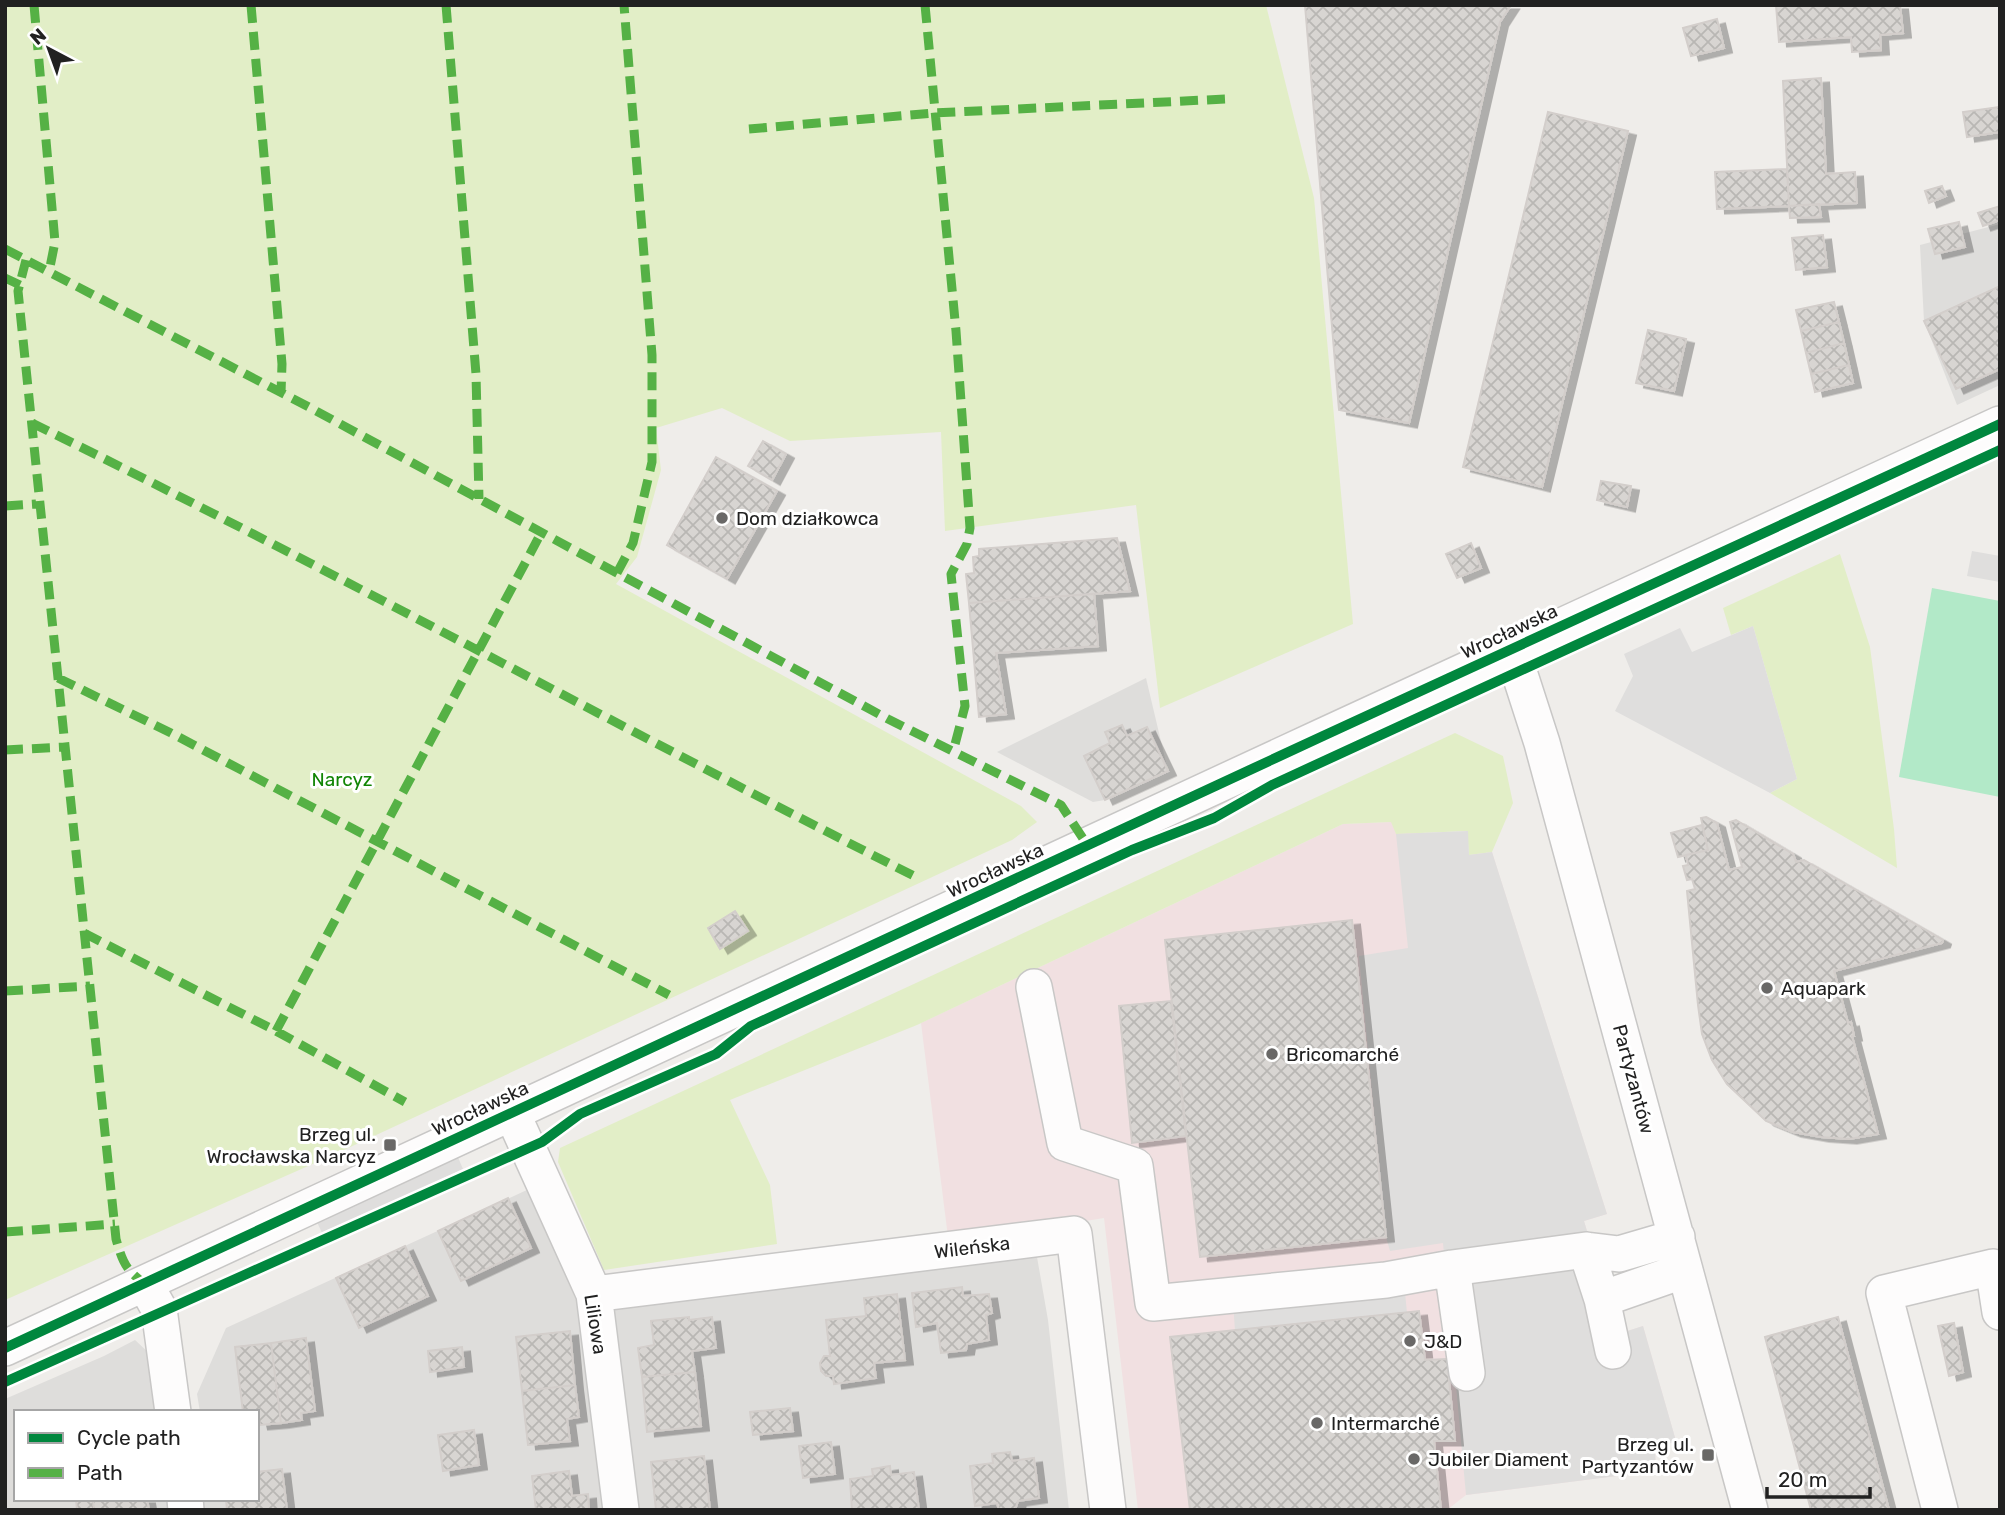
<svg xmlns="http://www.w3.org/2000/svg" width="2005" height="1515" font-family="Rubik,sans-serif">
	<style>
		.residential { fill: #dedddb }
		.commercial { fill: #f1e0e1 }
		.grass { fill: #e2eec7 }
		.pitch { fill: #b2e9c8 }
		.parking { fill: #dfdedd }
		.building { fill: url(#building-cross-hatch); stroke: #d3cecb; stroke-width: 2; filter: url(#shadow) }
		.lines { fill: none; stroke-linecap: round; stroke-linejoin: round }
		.minor-casing { stroke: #c8c7c6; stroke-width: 38 }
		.minor { stroke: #fdfcfc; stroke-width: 35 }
		.quiet { stroke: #55b145; stroke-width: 9; stroke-dasharray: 18 9; stroke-linecap: butt }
		.cycleway-casing { stroke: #fff; stroke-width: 15 }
		.cycleway { stroke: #00873e; stroke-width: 10 }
		.poi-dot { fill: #696867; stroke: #fff; stroke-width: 2.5 }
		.labels { text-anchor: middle; stroke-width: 6; stroke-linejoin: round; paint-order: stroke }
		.poi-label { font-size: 19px; fill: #212121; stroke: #fff; text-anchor: start }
		.street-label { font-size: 19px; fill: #212121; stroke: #fff }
		.park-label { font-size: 19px; fill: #118505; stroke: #fff }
	</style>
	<defs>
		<pattern id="building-cross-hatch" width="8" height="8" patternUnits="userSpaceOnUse" patternTransform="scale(1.75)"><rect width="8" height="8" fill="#d8d5d2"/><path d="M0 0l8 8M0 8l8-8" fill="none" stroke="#b9b7b4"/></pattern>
		<filter id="shadow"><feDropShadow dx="8" dy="4.5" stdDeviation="0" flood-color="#0004"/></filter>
	</defs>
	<rect width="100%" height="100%" fill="#efedea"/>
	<path class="residential" d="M2000 224V385L1957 405 1924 321 1920 245Z
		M1146 678 1168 771 1105 800 1093 802 997 752Z
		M529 1189 582 1314 609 1510H202L201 1499H257V1412H200L197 1394 226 1328Z
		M1037 1257 1048 1320 1069 1510H635L609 1307Z
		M135 1340 150 1354 157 1412H16V1499H168L169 1510H5V1399L104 1356Z"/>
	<path class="commercial" d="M1391 822 1469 855 1492 852 1607 1214 1584 1221 1618 1334 1643 1326 1676 1441 1655 1449 1656 1471 1466 1495 1447 1510H1138L1104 1218 1029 1230 948 1237 921 1023 1343 824Z"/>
	<path class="grass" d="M5 5H1266L1314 198 1353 624 1160 708 1136 505 945 531 941 432 790 441 722 408 656 428 661 470 637 557 616 584 1021 806 1037 822 1012 840 333 1155 5 1300Z
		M1840 554 1870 647 1894 829 1897 868 1770 793 1797 779 1753 626 1731 635 1723 608Z
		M1455 733 1503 756 1513 803 1492 852 1469 855 1467 831 1396 834 1391 822 1343 824 917 1025 730 1100 770 1185 777 1244 604 1270 558 1162 560 1148Z"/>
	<path class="pitch" d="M1932 588 2000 601V797L1899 777Z"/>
	<path class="parking" d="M1972 551 2000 556V582L1967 576Z
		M1753 626 1797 779 1770 793 1615 711 1633 676 1624 654 1680 628 1692 652Z
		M1468 831 1469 855 1492 852 1607 1214 1584 1221 1618 1334 1643 1326 1676 1441 1655 1449 1656 1471 1466 1495 1443 1243 1390 1251 1386 1237 1359 956 1408 948 1396 834Z
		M457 1155 463 1169 323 1235 316 1220Z
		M1404 1282 1407 1313 1235 1331 1233 1301Z"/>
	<path class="building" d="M1305 5H1511L1500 22 1409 423 1339 410Z
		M1776 5H1900L1903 33 1880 35 1881 50 1852 52 1851 37 1779 42Z
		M1717 19 1724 48 1691 56 1683 28Z
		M1821 78 1826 174 1855 172 1857 203 1789 206 1783 81Z
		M2000 107V132L1967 137 1963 112Z
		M1548 112 1628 131 1542 487 1463 467Z
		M1787 169 1789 206 1717 209 1715 172Z
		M1942 186 1946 196 1929 203 1925 191Z
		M1819 204 1821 217 1790 218 1789 206Z
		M2000 206V220L1983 226 1978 213Z
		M1959 222 1965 247 1935 254 1928 229Z
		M1823 235 1827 267 1796 270 1792 238Z
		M2000 286V369L1956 389 1924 321Z
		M1834 302 1839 322 1801 331 1796 310Z
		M1839 322 1844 343 1806 353 1801 331Z
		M1648 330 1686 339 1674 391 1636 383Z
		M1844 343 1849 365 1811 374 1806 353Z
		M1849 365 1853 383 1815 392 1811 374Z
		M763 441 786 454 772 480 748 466Z
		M716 457 777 491 727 579 667 545Z
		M1601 481 1631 486 1627 507 1597 500Z
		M1117 538 1130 591 969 603 966 574 974 573 973 557 979 556V549Z
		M1471 543 1481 568 1457 578 1446 554Z
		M1094 594 1098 646 996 653 1006 714 979 717 969 603Z
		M1122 725 1127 736 1147 727 1168 771 1105 800 1084 756 1110 743 1105 732Z
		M1706 817 1717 823 1729 870 1742 867 1730 822 1736 820 1793 854 1796 862 1804 860 1943 940 1942 943 1834 971 1848 1023 1851 1022 1854 1036H1852L1878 1134 1849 1139 1821 1137 1793 1132 1766 1121 1727 1084 1712 1060 1702 1034 1698 1005 1687 891 1695 889 1692 879 1687 880 1683 866 1688 865 1686 855 1708 850 1701 818Z
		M1702 825 1708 850 1678 857 1671 833Z
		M735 911 748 931 720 949 708 928Z
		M1352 920 1386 1237 1200 1257 1165 940Z
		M1171 1001 1186 1136 1132 1143 1119 1006Z
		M508 1198 531 1248 461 1281 438 1231Z
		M405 1246 428 1296 359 1328 336 1278Z
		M962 1287 963 1296 989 1294 992 1313 986 1315 989 1340 967 1344 966 1350 941 1353 937 1323 916 1327 912 1293Z
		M897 1294 905 1360 874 1363 876 1378 834 1384 833 1376H826L821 1371 820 1363 824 1356H830L826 1320 866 1316 864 1298Z
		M1419 1311 1425 1360 1447 1359 1455 1441H1434L1441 1510H1190L1170 1337Z
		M689 1317V1320L712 1317 716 1348 692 1351 695 1372 642 1377 638 1348 654 1345 651 1321Z
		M1838 1317 1889 1510H1811L1765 1337Z
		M1954 1323 1963 1372 1949 1376 1938 1326Z
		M570 1331 575 1385 522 1391 516 1337Z
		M306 1338 315 1411 301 1413 302 1420 281 1423 271 1343Z
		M271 1343 281 1423 260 1425 257 1412H243L235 1347Z
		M462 1347 464 1367 430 1372 428 1351Z
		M695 1372 701 1426 647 1432 642 1377Z
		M575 1385 579 1417 567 1419 570 1441 528 1445 522 1391Z
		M790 1408 793 1431 753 1435 750 1412Z
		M474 1430 479 1465 443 1471 438 1435Z
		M831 1442 835 1474 803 1478 799 1446Z
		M1010 1452 1012 1461 1034 1458 1039 1498 1018 1501 1015 1510H999L997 1503 975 1506 970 1466 993 1463 992 1454Z
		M704 1456 710 1510H656L651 1462Z
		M890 1466 891 1475 914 1472 919 1510H852L850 1479 873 1476 872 1469Z
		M282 1469 287 1510H227L226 1499H257V1472Z
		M569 1471 572 1496 588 1494 589 1510H536L532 1476Z
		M76 1499H93L94 1510H77Z
		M93 1499H147L149 1510H94Z"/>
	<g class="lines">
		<defs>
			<path id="minor" d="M1512 650 1542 743 1750 1510
				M1034 987 1065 1143 1135 1166 1153 1303 1386 1280 1452 1268 1586 1250 1619 1254 1677 1237
				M512 1113 594 1294 621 1510
				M1586 1250 1602 1299 1613 1351
				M1452 1268 1467 1373
				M145 1284 159 1309 173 1412
				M594 1294 1074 1234 1108 1510
				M1602 1299 1685 1270
				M5 1348 1323 736 2000 424
				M185 1499 186 1510
				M1940 1510 1884 1293 1993 1267 2000 1312"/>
		</defs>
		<use href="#minor" class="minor-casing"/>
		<use href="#minor" class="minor"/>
		<path class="quiet" d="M34 5 55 242 49 272
			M251 5 282 364 281 393
			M446 5 476 374 479 499
			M925 5 956 331 970 528 967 544 951 574 965 706 953 752
			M749 129 934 113 1226 99
			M5 249 305 405 888 719 1061 805 1088 846
			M26 260 18 291 116 1239C123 1263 125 1269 145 1284
			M5 278 20 285
			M32 423C330 569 621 728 918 878
			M5 506 36 504
			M617 573 633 543 652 462V355L624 5
			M58 678 171 733 669 995
			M5 750 65 747
			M84 933 276 1031 405 1102
			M5 991 90 986
			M276 1031 540 535
			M5 1232 115 1224"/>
		<defs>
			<path id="cycleway" d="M5 1348 1323 736 2000 424
				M5 1382 542 1142 580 1114 716 1054 751 1026 1132 850 1214 818 1272 785 2000 450"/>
		</defs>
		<use href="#cycleway" class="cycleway-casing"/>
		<use href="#cycleway" class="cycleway"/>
	</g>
	<g class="poi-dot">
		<circle cx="722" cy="518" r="7"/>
		<circle cx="1767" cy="988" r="7"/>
		<circle cx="1272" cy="1054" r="7"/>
		<rect x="383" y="1138" width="14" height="14" rx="3.5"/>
		<circle cx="1410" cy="1341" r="7"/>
		<circle cx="1317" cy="1423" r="7"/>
		<rect x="1701" y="1448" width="14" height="14" rx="3.5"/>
		<circle cx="1414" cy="1459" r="7"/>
	</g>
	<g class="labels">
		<g class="poi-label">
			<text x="736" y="525">Dom działkowca</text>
			<text x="1781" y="995">Aquapark</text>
			<text x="1286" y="1061">Bricomarché</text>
			<text x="376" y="1141" text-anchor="end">Brzeg ul.<tspan x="376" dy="22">Wrocławska Narcyz</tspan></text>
			<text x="1424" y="1348">J&amp;D</text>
			<text x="1331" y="1430">Intermarché</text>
			<text x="1694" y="1451" text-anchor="end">Brzeg ul.<tspan x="1694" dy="22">Partyzantów</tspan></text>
			<text x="1428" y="1466">Jubiler Diament</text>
		</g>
		<g class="street-label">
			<text transform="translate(1509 631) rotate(-25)" y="7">Wrocławska</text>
			<text transform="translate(995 870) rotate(-25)" y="7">Wrocławska</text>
			<text transform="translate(1634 1079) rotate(75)" y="7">Partyzantów</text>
			<text transform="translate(480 1108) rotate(-25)" y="7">Wrocławska</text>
			<text transform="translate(972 1247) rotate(-7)" y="7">Wileńska</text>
			<text transform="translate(596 1324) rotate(81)" y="7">Liliowa</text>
		</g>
		<g class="park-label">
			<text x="342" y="786">Narcyz</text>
		</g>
	</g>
	<rect width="2005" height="1515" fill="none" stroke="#212121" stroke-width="14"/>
	<rect x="14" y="1410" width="245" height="91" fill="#ffffff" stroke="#a6a6a6" stroke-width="2"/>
	<rect x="28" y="1433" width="35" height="10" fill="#00873e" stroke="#a6a6a6" stroke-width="2"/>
	<text x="77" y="1445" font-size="21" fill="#212121">Cycle path</text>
	<rect x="28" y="1468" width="35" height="10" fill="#55b145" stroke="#a6a6a6" stroke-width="2"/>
	<text x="77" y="1480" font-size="21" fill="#212121">Path</text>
	<g transform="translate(49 49) rotate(319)" stroke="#ffffff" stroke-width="5" paint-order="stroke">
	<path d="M0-5L12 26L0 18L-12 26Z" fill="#212121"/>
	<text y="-10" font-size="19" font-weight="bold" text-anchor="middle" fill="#212121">N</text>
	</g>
	<path d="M1767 1487v10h103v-10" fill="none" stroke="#212121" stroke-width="3.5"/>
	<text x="1778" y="1487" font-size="21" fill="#212121" stroke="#ffffff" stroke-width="5" paint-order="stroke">20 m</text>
</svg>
